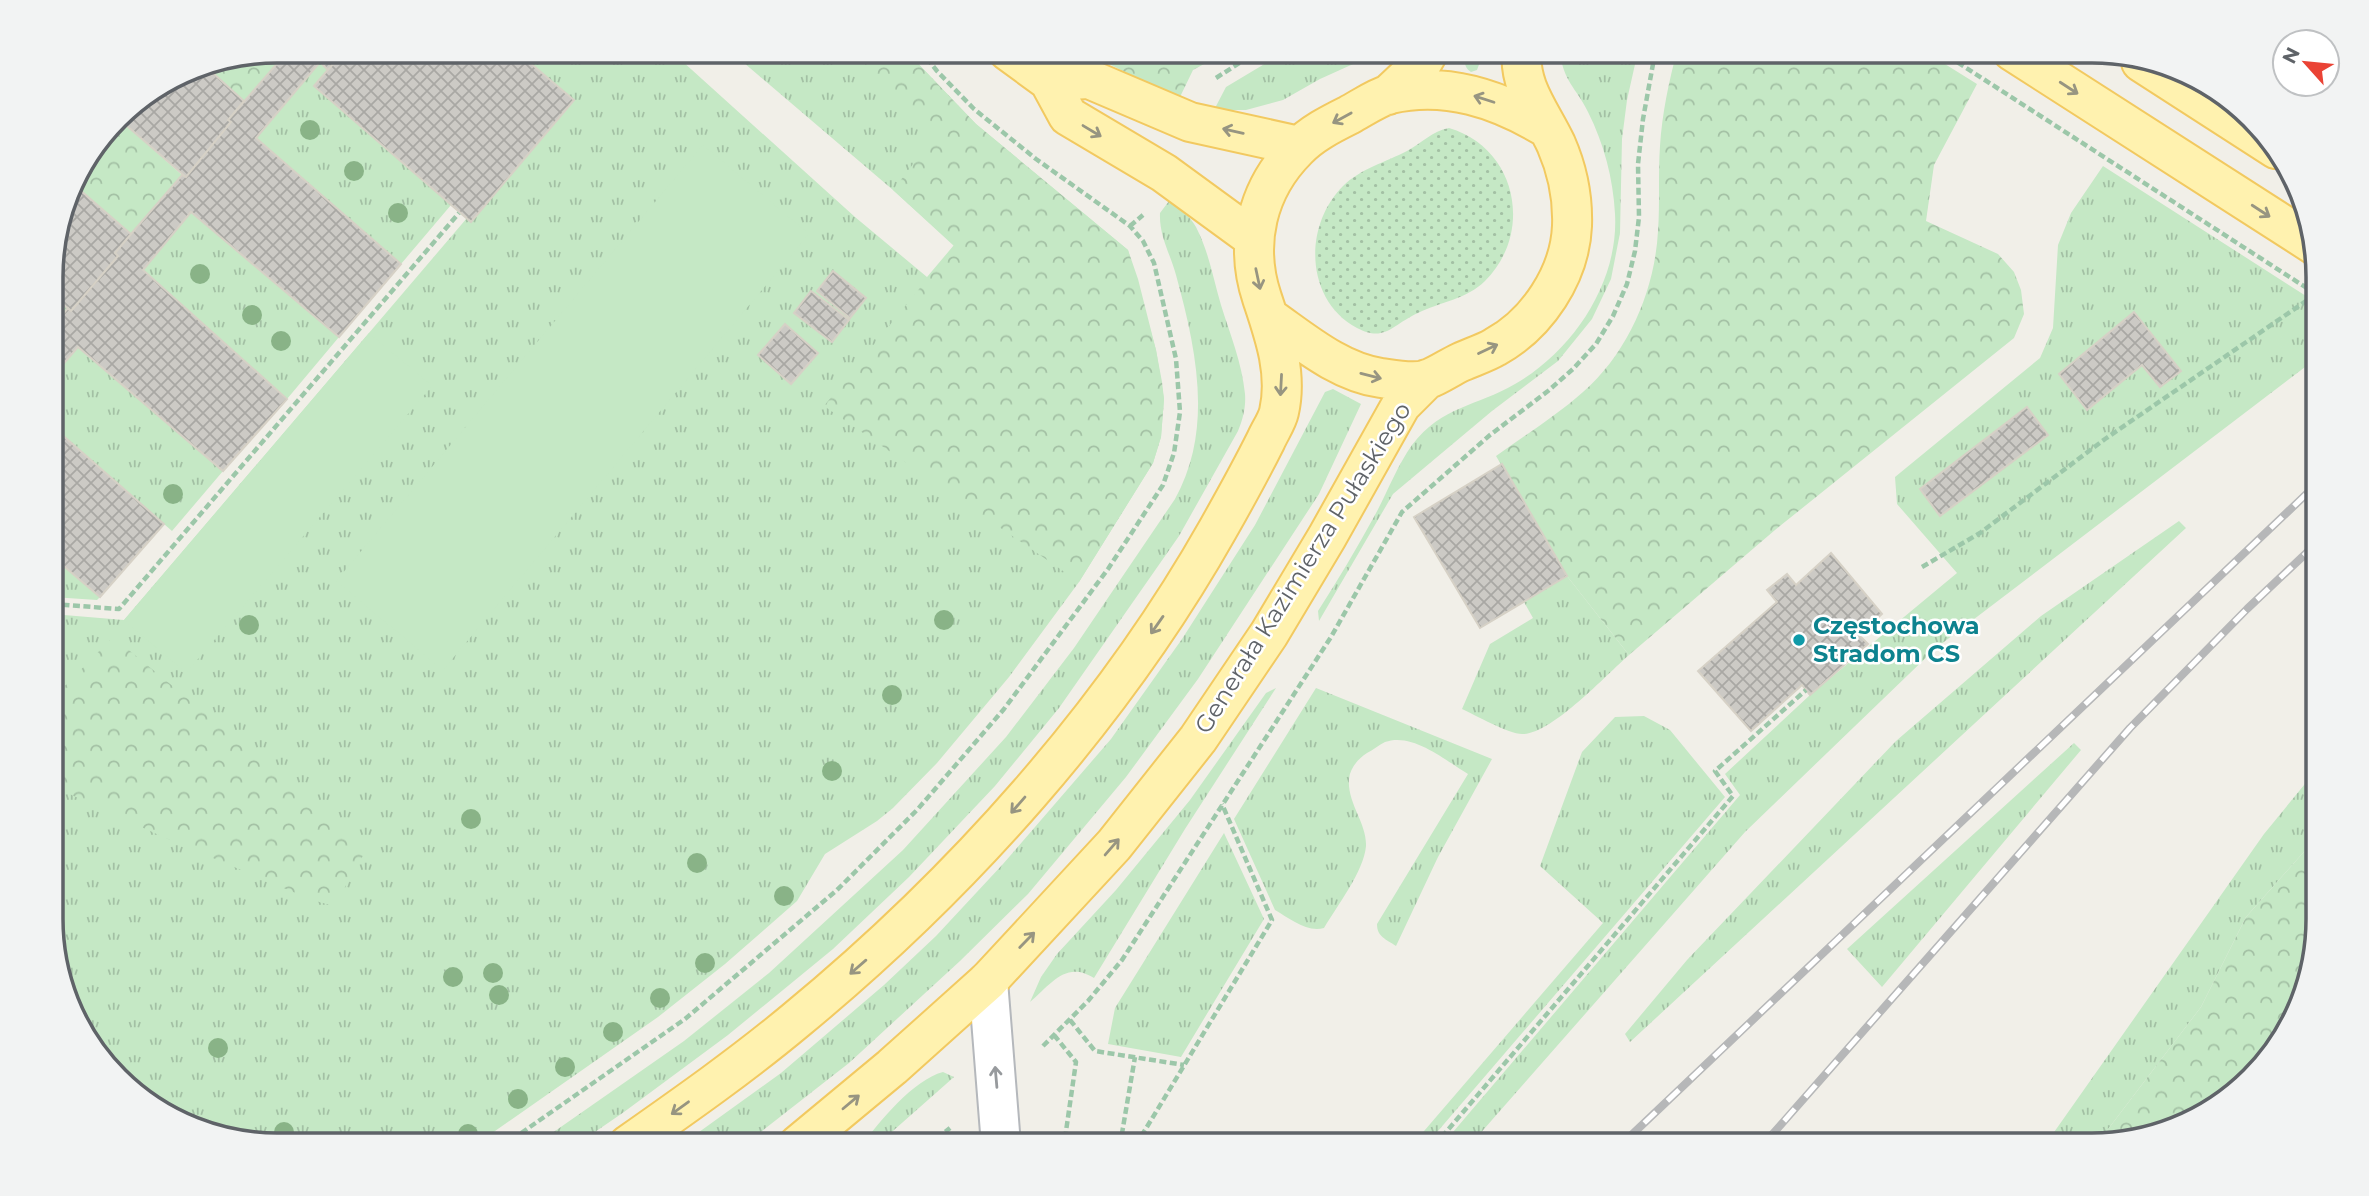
<svg xmlns="http://www.w3.org/2000/svg" width="2369" height="1196" font-family="Montserrat,sans-serif">
	<style>
		.grass { fill: url(#grass-tufts) }
		.forest { fill: url(#forest-crowns) }
		.park { fill: #c5e8c5 }
		.garden { fill: url(#garden-dots) }
		.building { fill: url(#building-cross-hatch); stroke: #d6d1c6; stroke-width: 2 }
		.lines { fill: none; stroke-linecap: round; stroke-linejoin: round }
		.minor-casing { stroke: #b5b8bc; stroke-width: 42 }
		.major-casing { stroke: #f2c960; stroke-width: 42 }
		.path { stroke: #9cc7a9; stroke-width: 4.5; stroke-dasharray: 7 3.5; stroke-linecap: butt }
		.minor { stroke: #fff; stroke-width: 38 }
		.major { stroke: #fff2af; stroke-width: 38 }
		.rail-casing { stroke: #b6b7b8; stroke-width: 8 }
		.rail { stroke: #fff; stroke-width: 5; stroke-dasharray: 16; stroke-linecap: butt }
		.path-bridge { stroke: #9cc7a9; stroke-width: 4.5; stroke-dasharray: 7 3.5; stroke-linecap: butt }
		.tree { fill: #89b387 }
		.oneway { stroke: #979581 }
		.oneway2 { stroke: #979a9d }
		.culture-dot { fill: #0f9aa8; stroke: #fff; stroke-width: 2.5 }
		.labels { text-anchor: middle; stroke-width: 5; stroke-linejoin: round; paint-order: stroke }
		.street-label { font-size: 24px; fill: #5f6368; stroke: #fff }
		.culture-label { font-size: 24px; font-weight: bold; fill: #0d838f; stroke: #fff; text-anchor: start }
		.rim { fill: none; stroke: #5f6368; stroke-width: 3.5 }
	</style>
	<defs>
		<pattern id="grass-tufts" width="24" height="20" patternUnits="userSpaceOnUse" patternTransform="scale(1.75)"><rect width="24" height="20" fill="#c5e8c5"/><path d="M3 7l-1-3M5 7V3M7 7l1-3M15 17l-1-3M17 17v-4M19 17l1-3" fill="none" stroke="#a3c0a4"/></pattern>
		<pattern id="forest-crowns" width="20" height="18" patternUnits="userSpaceOnUse" patternTransform="scale(1.75)"><rect width="20" height="18" fill="#c5e8c5"/><path d="M2 6a3 3 0 1 1 6 0M12 15a3 3 0 1 1 6 0" fill="none" stroke="#a3c0a4"/></pattern>
		<pattern id="garden-dots" width="8" height="8" patternUnits="userSpaceOnUse" patternTransform="scale(1.75)"><rect width="8" height="8" fill="#c5e8c5"/><path d="M2 2h.1M6 6h.1" fill="none" stroke="#a3c0a4" stroke-width="1.8" stroke-linecap="round"/></pattern>
		<pattern id="building-cross-hatch" width="8" height="8" patternUnits="userSpaceOnUse" patternTransform="scale(1.75)"><rect width="8" height="8" fill="#cccac5"/><path d="M0 0l8 8M0 8l8-8" fill="none" stroke="#a9a8a4"/></pattern>
	</defs>
	<rect width="100%" height="100%" fill="#f1efe8"/>
	<path class="grass" d="M516 51H671L855 217 927 277 954 245 893 190 730 51H906L976 124 1128 250 1156 350 1164 399 1161 437 1153 463 1079 582 1009 677 937 763 893 808 877 821 825 854 797 901 725 964 658 1017 475 1145H277L177 1122 97 1056 53 949 52 614 124 620 467 218 471 222 574 101Z
		M1286 51H1382L1320 79 1283 100 1246 110H1214L1226 87Z
		M1468 51H1484L1477 70 1471 72C1462 66 1465 59 1468 51Z
		M1560 51H1638L1627 100 1622 139 1620 233 1611 279 1592 319 1558 361 1492 411 1393 494 1319 621 1318 611C1338 580 1357 548 1375 515 1387 493 1397 466 1412 445 1443 405 1476 407 1515 384 1573 351 1619 282 1615 214 1613 178 1604 144 1588 112 1576 87 1563 82 1560 51Z
		M320 62 328 70 314 86 451 205 401 264 256 138Z
		M2103 166 2317 303V358L1936 648 1745 832 1470 1145H1442L1740 795 1725 774 1810 695 1957 573 1897 504 1895 477 2040 358 2053 328 2058 245 2071 213Z
		M1169 201C1179 208 1190 216 1196 227 1209 252 1213 278 1221 305 1230 334 1242 363 1245 394 1246 407 1243 419 1238 431L1179 536 1059 708 995 786 909 877 833 949 728 1035 624 1112 576 1145H535L684 1041 769 973 903 850 1006 737 1074 648 1175 499C1214 429 1196 348 1176 275 1170 253 1159 236 1160 213Z
		M191 212 339 337 287 399 143 270Z
		M78 347 223 471 172 531 52 426V377Z
		M1333 389 1361 404 1319 494 1198 679 1126 777 1028 894 960 961 849 1063 744 1145H681L781 1073 884 985 936 936 1003 864 1111 739 1182 639 1255 525 1325 392Z
		M2179 521 2186 528 1630 1042 1625 1034 1687 960 1896 741 2041 616Z
		M52 556 100 597 97 600 52 597Z
		M1567 576 1629 655C1606 675 1551 735 1522 734 1509 734 1475 715 1462 709L1490 644 1533 618 1524 602Z
		M1276 688 1185 829 1094 978C1066 960 1051 984 1030 1002L1041 977 1057 954 1116 890 1190 800 1266 693Z
		M1316 688 1492 759 1438 857 1396 946C1386 939 1377 937 1377 924L1468 774C1446 761 1413 732 1385 742 1379 745 1373 750 1367 753 1358 759 1350 768 1349 779 1347 803 1367 823 1366 846 1364 871 1337 906 1324 928 1307 933 1289 918 1275 910L1234 819Z
		M1644 716 1670 730 1725 797 1426 1145H1412L1603 923 1540 866 1582 752 1615 717Z
		M2074 743 2081 750 1882 987 1847 949Z
		M2318 768V836L2246 917 2201 1007 2096 1145H2045L2264 834Z
		M1224 833 1264 919 1181 1057 1108 1044 1115 1008Z
		M943 1072 954 1077 877 1145H862C880 1121 913 1080 943 1072Z"/>
	<path class="forest" d="M277 51H288L244 101 204 65Z
		M854 51H906L976 124 1128 250 1138 279 1156 350 1162 382 1164 399 1161 437 1153 463 1079 582 824 406 954 246 893 190 934 137Z
		M1083 51H1228L1193 70 1179 99Z
		M1677 51H1924L1977 84 1934 165 1926 221 1998 254 2014 272 2021 290 2024 314 2014 338 1775 530 1629 655 1567 576 1496 456C1525 435 1556 416 1583 392 1628 353 1655 290 1658 231 1660 203 1658 174 1660 146 1662 114 1669 81 1677 51Z
		M119 119 182 175 131 234 72 183 74 177Z
		M51 294 68 308 51 328Z
		M113 637 368 847 334 906 312 900 161 836 52 786V699Z
		M2318 836V919L2295 1019 2218 1107 2106 1145H2096L2201 1007 2246 917Z"/>
	<path class="park" d="M703 145 809 234 443 670 336 581Z
		M369 333 432 386 186 673 124 620Z"/>
	<path class="garden" d="M1449 128C1517 148 1534 232 1485 281 1467 299 1440 302 1418 313 1393 324 1385 343 1357 328 1305 300 1303 226 1343 186 1360 169 1386 162 1407 151 1422 143 1432 131 1449 128Z"/>
	<path class="building" d="M288 51H344L328 70 320 62 256 138 401 264 339 337 191 212 143 270 287 399 223 471 78 347 52 377 51 328 68 308 71 311 118 256 115 253 131 234 182 175 186 177 231 122 228 120Z
		M344 51H516L574 100 471 222 314 86Z
		M204 65 244 101 228 120 231 122 186 177 119 119 128 107 191 68Z
		M72 183 131 234 115 253 118 256 71 311 51 294V262Z
		M833 271 866 298 850 318 817 291Z
		M811 291 849 320 832 342 794 313Z
		M2134 312 2181 371 2160 387 2142 365 2087 410 2059 374Z
		M785 324 818 353 791 384 758 355Z
		M2027 407 2048 435 1940 516 1920 489Z
		M52 426 164 524 100 597 52 556Z
		M1502 464 1567 576 1480 628 1414 517Z
		M1831 553 1882 614 1859 635 1868 644 1810 695 1802 685 1751 731 1698 671 1777 602 1767 590 1787 574 1796 585Z"/>
	<g class="lines">
		<defs>
			<path id="minor" d="M988 981 1001 1145"/>
			<path id="major" d="M1008 51 1049 81 1068 116 1164 173 1253 238
				M2012 51 2316 246
				M2141 62 2276 149
				M1049 81 1089 79 1190 122 1299 146
				M1388 95 1422 63 1429 51
				M1270 318C1303 341 1339 372 1381 378 1395 380 1415 384 1428 379 1439 375 1450 367 1461 362 1472 357 1485 353 1495 347 1537 324 1570 275 1572 226 1573 199 1567 169 1556 144 1542 114 1518 86 1522 51
				M628 1145C685 1105 742 1065 796 1020 960 885 1113 715 1218 529 1235 499 1251 470 1266 440 1270 431 1277 421 1279 412 1288 373 1274 334 1262 298 1244 244 1257 189 1297 149 1311 134 1331 124 1349 115 1362 108 1376 98 1390 94 1446 81 1498 99 1545 127
				M798 1145 892 1067 988 981 1114 845 1198 739 1269 634 1327 537 1401 405 1427 379"/>
		</defs>
		<use href="#minor" class="minor-casing"/>
		<use href="#major" class="major-casing"/>
		<path class="path" d="M1216 78 1258 51
			M1130 226 1143 215
			M1922 567 1980 533 2105 439 2309 299
			M52 604 119 609 459 213
			M1070 1020 1095 1051 1184 1065
			M1054 1035 1076 1062 1064 1145
			M1043 1046 1088 1001 1122 960 1331 637 1402 512 1490 435 1548 391 1573 369 1596 344 1613 316 1627 284 1635 251 1639 217 1638 164 1643 119 1653 64 1658 51
			M504 1145 685 1019 837 890 917 810 1004 709 1108 569 1163 485 1174 453 1180 412 1176 359 1154 263 1143 241 1130 226 1036 159 974 109 937 71 921 51
			M929 1145 950 1128
			M1120 1145 1135 1057
			M1136 1145 1272 920 1222 804
			M1435 1145 1733 796 1715 771 1806 690"/>
		<use href="#minor" class="minor"/>
		<use href="#major" class="major"/>
		<defs>
			<path id="rail" d="M1621 1145 2317 484
				M1763 1145 2130 728 2247 609 2317 543"/>
		</defs>
		<use href="#rail" class="rail-casing"/>
		<use href="#rail" class="rail"/>
		<path class="path-bridge" d="M1940 51 2316 294"/>
	</g>
	<g class="tree">
		<circle cx="310" cy="130" r="10"/>
		<circle cx="354" cy="171" r="10"/>
		<circle cx="398" cy="213" r="10"/>
		<circle cx="200" cy="274" r="10"/>
		<circle cx="252" cy="315" r="10"/>
		<circle cx="281" cy="341" r="10"/>
		<circle cx="173" cy="494" r="10"/>
		<circle cx="944" cy="620" r="10"/>
		<circle cx="249" cy="625" r="10"/>
		<circle cx="892" cy="695" r="10"/>
		<circle cx="832" cy="771" r="10"/>
		<circle cx="471" cy="819" r="10"/>
		<circle cx="697" cy="863" r="10"/>
		<circle cx="784" cy="896" r="10"/>
		<circle cx="705" cy="963" r="10"/>
		<circle cx="493" cy="973" r="10"/>
		<circle cx="453" cy="977" r="10"/>
		<circle cx="499" cy="995" r="10"/>
		<circle cx="660" cy="998" r="10"/>
		<circle cx="613" cy="1032" r="10"/>
		<circle cx="218" cy="1048" r="10"/>
		<circle cx="565" cy="1067" r="10"/>
		<circle cx="518" cy="1099" r="10"/>
		<circle cx="284" cy="1132" r="10"/>
		<circle cx="468" cy="1134" r="10"/>
	</g>
	<defs><path id="oneway-shaft" d="M-6 0H5M1.5-3L5.5 0L1.5 3" fill="none" stroke-width="1.6" stroke-linecap="round" stroke-linejoin="round" transform="scale(1.75)"/></defs>
	<g class="oneway">
		<use href="#oneway-shaft" transform="translate(2069 88) rotate(33)"/>
		<use href="#oneway-shaft" transform="translate(1484 99) rotate(-162)"/>
		<use href="#oneway-shaft" transform="translate(1342 118) rotate(151)"/>
		<use href="#oneway-shaft" transform="translate(1092 131) rotate(31)"/>
		<use href="#oneway-shaft" transform="translate(1233 131) rotate(-167)"/>
		<use href="#oneway-shaft" transform="translate(2261 211) rotate(33)"/>
		<use href="#oneway-shaft" transform="translate(1258 279) rotate(78)"/>
		<use href="#oneway-shaft" transform="translate(1488 349) rotate(-25)"/>
		<use href="#oneway-shaft" transform="translate(1371 376) rotate(14)"/>
		<use href="#oneway-shaft" transform="translate(1281 385) rotate(93)"/>
		<use href="#oneway-shaft" transform="translate(1157 625) rotate(125)"/>
		<use href="#oneway-shaft" transform="translate(1018 805) rotate(131)"/>
		<use href="#oneway-shaft" transform="translate(1112 847) rotate(-49)"/>
		<use href="#oneway-shaft" transform="translate(1027 940) rotate(-46)"/>
		<use href="#oneway-shaft" transform="translate(858 967) rotate(139)"/>
		<use href="#oneway-shaft" transform="translate(851 1102) rotate(-40)"/>
		<use href="#oneway-shaft" transform="translate(680 1108) rotate(144)"/>
	</g>
	<use class="oneway2" href="#oneway-shaft" transform="translate(996 1077) rotate(-95)"/>
	<circle class="culture-dot" cx="1799" cy="640" r="7"/>
	<g class="labels">
		<g class="street-label">
			<text transform="translate(1303 568) rotate(-58)" y="8">Generała Kazimierza Pułaskiego</text>
		</g>
		<g class="culture-label">
			<text x="1813" y="634">Częstochowa<tspan x="1813" dy="28">Stradom CS</tspan></text>
		</g>
	</g>
	<path d="M0 0H2369V1196H0ZM277 63H2092A214 214 0 0 1 2306 277V919A214 214 0 0 1 2092 1133H277A214 214 0 0 1 63 919V277A214 214 0 0 1 277 63Z" fill="#f2f3f3" fill-rule="evenodd"/>
	<path class="rim" d="M277 63H2092A214 214 0 0 1 2306 277V919A214 214 0 0 1 2092 1133H277A214 214 0 0 1 63 919V277A214 214 0 0 1 277 63Z"/>
	<g transform="translate(2306 63) rotate(297)"><circle r="33" fill="#ffffff" stroke="#bfc1c3" stroke-width="2"/>
	<path d="M0-5L12 26L0 18L-12 26Z" fill="#ea4335"/>
	<text y="-10" font-size="19" font-weight="bold" text-anchor="middle" fill="#5f6368">N</text>
	</g>
</svg>
